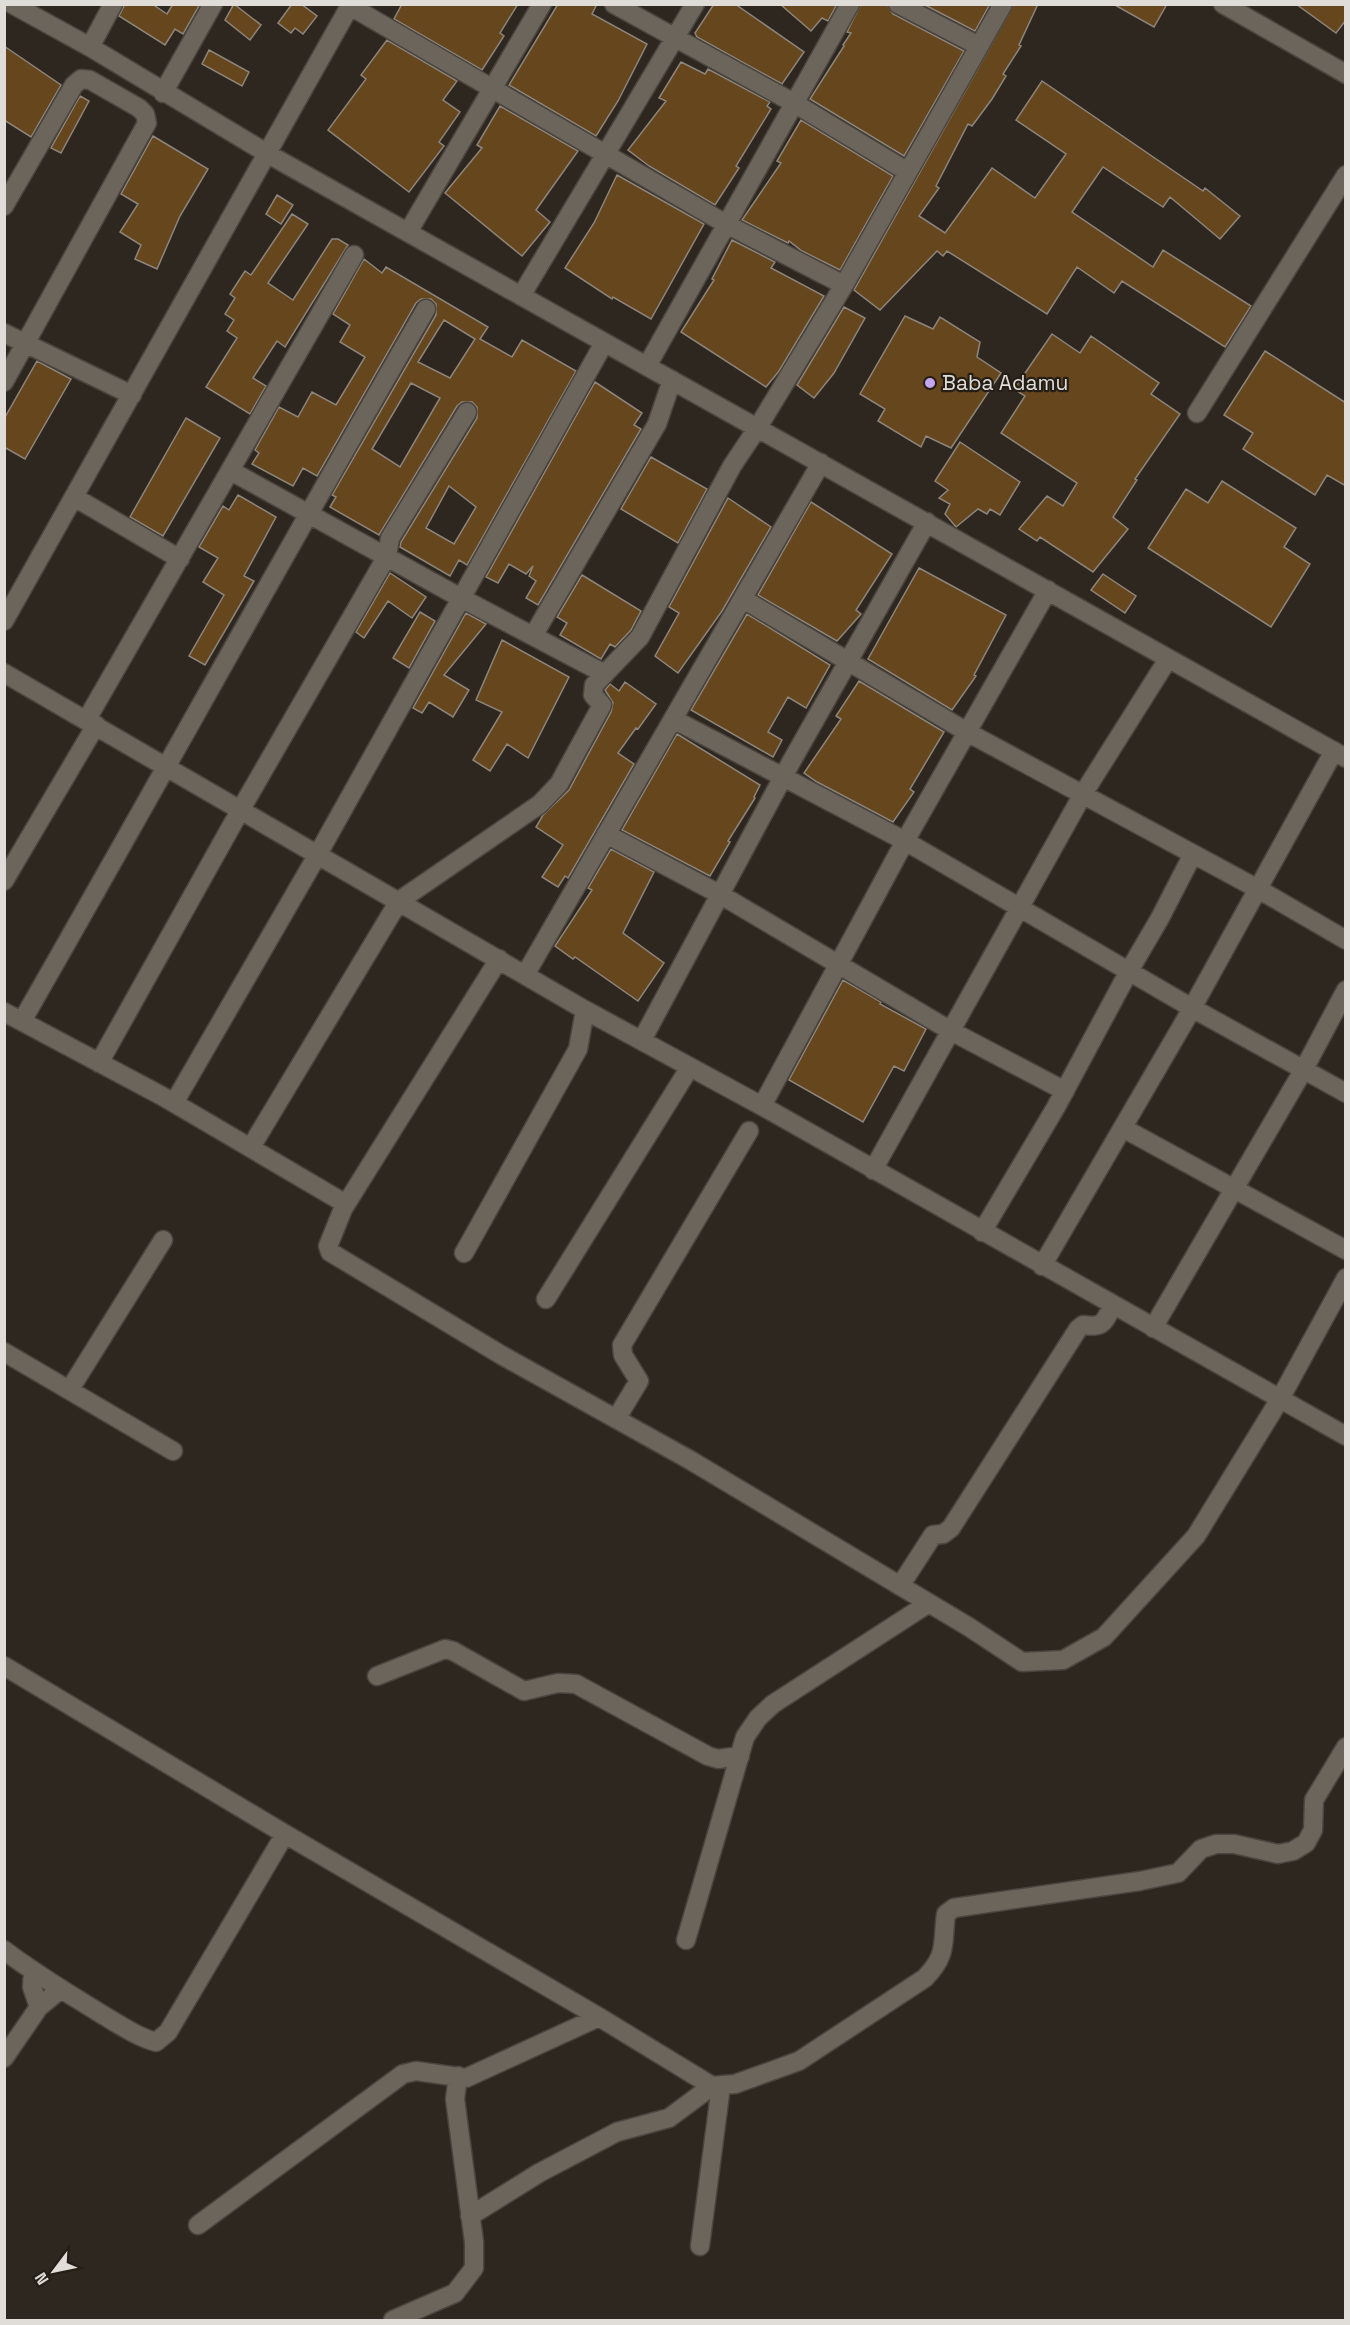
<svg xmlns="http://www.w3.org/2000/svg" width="1350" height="2325" font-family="'Space Grotesk',sans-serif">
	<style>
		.building { fill: #66461d; stroke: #8d857c; stroke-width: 1.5; fill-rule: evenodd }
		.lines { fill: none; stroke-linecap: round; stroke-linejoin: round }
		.minor-casing { stroke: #4b453f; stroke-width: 21 }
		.minor { stroke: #6c655c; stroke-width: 18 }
		.poi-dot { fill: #c5a7f1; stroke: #241e16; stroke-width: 2 }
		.labels { text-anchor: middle; stroke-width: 4.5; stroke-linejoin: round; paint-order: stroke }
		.poi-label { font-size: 21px; fill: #e0dcd7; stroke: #241e16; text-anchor: start }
	</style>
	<rect width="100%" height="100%" fill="#2e2720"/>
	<path class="building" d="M125 4H152L167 14 173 4H200L183 34 175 29 165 45 119 16Z
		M234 4 261 25 250 40 225 20Z
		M292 4H301L317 16 303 34 295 28 291 33 278 23Z
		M402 4H518L500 33 504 36 482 70 394 19Z
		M558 4H597L592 14 647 44 618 101 596 136 509 85Z
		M714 4H735L804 52 782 84 697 37 695 33Z
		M780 4H837L828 21 822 18 811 31Z
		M861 4H887L893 14 964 51 904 156 810 99 844 46 843 45 851 33 847 32Z
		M923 4H990L975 31Z
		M1014 4H1038L1019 45 1021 46 1003 74 1006 76 992 99 972 126 968 124 936 186 939 188 919 216 945 233 992 168 1035 198 1066 154 1016 120 1042 81 1203 191 1205 188 1240 216 1220 239 1170 197 1163 207 1103 167 1072 212 1153 267 1163 250 1251 306 1225 347 1122 281 1114 293 1077 267 1047 314 947 251 943 256 937 251 880 310 854 290Z
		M1113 4H1167L1154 27Z
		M1296 4H1346V20L1336 33Z
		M387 40 457 81 443 100 460 112 439 142 444 146 409 192 328 130 366 79 361 75Z
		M4 46 61 85 31 137 4 120Z
		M209 50 249 72 242 86 202 64Z
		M681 62 705 74 708 69 770 102 767 106 771 109 736 166 739 168 715 205 649 166 628 150 666 101 659 98Z
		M80 96 89 101 61 153 51 148Z
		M500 106 578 151 536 210 550 222 522 256 445 193 482 148 477 145Z
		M801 120 893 176 840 270 802 251 789 241 788 243 742 220 781 163 777 161Z
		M153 136 208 169 180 216 157 269 135 259 141 245 120 232 138 204 121 194Z
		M617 175 704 224 651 319 613 297 612 299 565 268 594 223Z
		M277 195 293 205 281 224 266 214Z
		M292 214 308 224 268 283 293 300 332 239H338L348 245 285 347 277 341 253 378 266 386 250 414 206 387 237 338 227 331 234 320 225 314 235 298 230 294 245 271 251 275Z
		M732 240 775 262 771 268 824 296 779 371 766 387 681 332 714 280 712 279Z
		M364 259 382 273 386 267 488 327 480 339 512 357 522 340 576 371 467 565 459 560 450 576 400 547 401 542 477 418V407L472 402H462L457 406 379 535 330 507 336 497 332 495 436 315V304L431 299H421L416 303 317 476 303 468 293 486 252 464 259 453 255 450 279 407 298 417 312 392 336 405 365 357 340 342 350 325 333 314ZM444 320 475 339 450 378 418 362ZM411 383 440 398 400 467 372 449ZM449 486 476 507 454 544 426 528Z
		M844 307 865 318 834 373 814 398 797 385Z
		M905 316 933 329 940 317 980 342 977 357 1001 373 951 448 926 436 921 447 878 421 885 409 860 394Z
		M1052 334 1080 353 1091 336 1159 383 1151 394 1180 414 1135 479 1137 480 1113 517 1128 529 1093 572 1040 537 1037 541 1019 529 1047 496 1063 506 1077 483 1001 433 1025 396 1014 389Z
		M1265 351 1346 403V486L1327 475 1315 495 1243 449 1253 433 1224 415Z
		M37 361 71 379 25 459 4 447V419Z
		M595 382 642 413 634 425 641 429 538 605 526 598 536 581 529 576 533 566 526 574 509 564 498 583 486 577Z
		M186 418 220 438 163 536 130 517Z
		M960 442 1020 482 1000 515 990 509 987 514 978 509 956 527 945 514 950 504 939 498 948 490 935 481Z
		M651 457 707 489 678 543 621 509Z
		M1222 481 1296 528 1284 547 1310 564 1271 627 1148 548 1186 489 1208 503Z
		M238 495 276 517 244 576 254 581 205 665 189 656 224 595 203 582 218 558 199 547 223 506 229 510Z
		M728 498 771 527 722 611 678 673 655 656 679 613 669 607Z
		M811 502 892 554 856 610 861 614 837 641 758 595Z
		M919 568 1006 615 974 675 976 676 952 710 868 659Z
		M390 573 426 597 412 618 388 601 364 638 356 632Z
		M1103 574 1136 596 1125 613 1091 590Z
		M582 575 641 611 631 630 615 647 610 644 601 659 560 635 567 623 557 617Z
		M420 612 435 621 409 668 393 658Z
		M466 613 486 624 444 675 469 690 453 717 429 702 422 713 413 708Z
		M747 614 830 665 806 708 788 697 768 732 782 740 773 757 691 710Z
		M502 640 569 677 528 758 507 744 490 771 473 760 502 712 476 700Z
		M859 681 944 732 910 789 914 792 893 822 817 782 804 773 841 719 836 716Z
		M625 682 656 704 638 729 636 728 618 753 634 764 568 878 565 876 558 887 542 877 563 845 536 827 543 815 569 790 611 712 613 703 605 690 610 684 619 691Z
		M677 734 760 785 754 797 755 798 728 841 730 842 710 876 622 830Z
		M611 849 654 872 623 933 664 963 638 1001 575 957 573 959 555 946 592 890 588 888Z
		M843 980 881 1002 880 1004 926 1029 904 1071 894 1066 863 1122 789 1080Z"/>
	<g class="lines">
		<defs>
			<path id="minor" d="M12 4 90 47 268 154 1346 758
				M614 4 794 103 908 172
				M898 4 979 46
				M1223 4 1346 74
				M350 6 726 224 844 285
				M90 47 113 4
				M163 93 213 4
				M4 206 74 85 81 79 90 80 139 108 145 114 147 123 4 382
				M408 232 542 4
				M521 296 695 4
				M4 333 132 395
				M647 366 850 4
				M1197 413 1346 175
				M231 471 461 598 605 674
				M74 497 180 559
				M743 599 967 732 1258 889 1346 940
				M4 621 351 4
				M533 636 657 424 672 380
				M4 673 585 1010 762 1106 1346 1436
				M87 719 354 255
				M673 719 905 841 1192 1008 1346 1093
				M606 834 721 895 951 1031 1065 1091
				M4 881 96 725
				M499 959 343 1209 328 1246 330 1252 503 1356 690 1460 969 1627 1022 1662 1063 1660 1104 1637 1196 1536 1280 1399 1346 1278
				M525 975 821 463
				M4 1012 162 1096 346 1204
				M22 1021C158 784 289 545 426 309
				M642 1040 790 764 927 522
				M99 1063 241 809 387 556 390 538 467 412
				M174 1103 318 854 604 343
				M762 1106 905 841 1048 590
				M1123 1128 1346 1250
				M251 1147 399 901 540 804 559 784 602 705 593 695 594 685 640 637 732 466 758 427 844 285 1003 4
				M873 1170 1083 794 1168 659
				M982 1232 1056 1107 1129 971 1160 918 1193 854
				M464 1253 578 1049 585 1010
				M1042 1266 1186 1019 1334 751
				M546 1299 690 1067
				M1153 1328 1304 1069 1346 990
				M4 1352 173 1451
				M70 1389 163 1240
				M616 1419 639 1381 623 1355 622 1345 749 1131
				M900 1586 933 1535 943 1534 951 1528 1078 1329 1083 1325C1104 1328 1104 1322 1113 1305
				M4 1666 285 1834 599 2017 712 2086 735 2084 799 2061 925 1978C948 1954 942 1944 946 1914L954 1908 1140 1881 1178 1873 1201 1849 1216 1844H1234L1278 1854 1293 1851 1306 1843 1313 1830 1314 1800 1346 1747
				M377 1676 445 1649 453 1651 524 1691 558 1683 576 1684 708 1756 718 1759 740 1756
				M686 1940 745 1737 758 1718 773 1704 929 1603
				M4 1950C34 1973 66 1992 98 2012 117 2023 135 2036 156 2042L168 2032 285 1834
				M33 1971 32 1987 39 2007
				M4 2058 39 2007 61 1989
				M470 2216 539 2173 617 2132 669 2118 712 2086
				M198 2225 403 2074 416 2071 466 2078 599 2017
				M700 2246 721 2086
				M393 2320 455 2293 474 2268V2242L455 2099 458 2076"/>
		</defs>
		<use href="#minor" class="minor-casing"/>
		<use href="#minor" class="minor"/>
	</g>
	<circle class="poi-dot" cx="930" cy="383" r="6"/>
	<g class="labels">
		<g class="poi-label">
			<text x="942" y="390">Baba Adamu</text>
		</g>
	</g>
	<rect width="1350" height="2325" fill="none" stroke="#e0dcd7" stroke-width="12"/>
	<g transform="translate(54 2271) rotate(238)" stroke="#241e16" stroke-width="4.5" paint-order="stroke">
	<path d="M0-4.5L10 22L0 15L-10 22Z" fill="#e0dcd7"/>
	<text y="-9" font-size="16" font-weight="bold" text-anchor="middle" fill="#e0dcd7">N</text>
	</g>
</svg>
